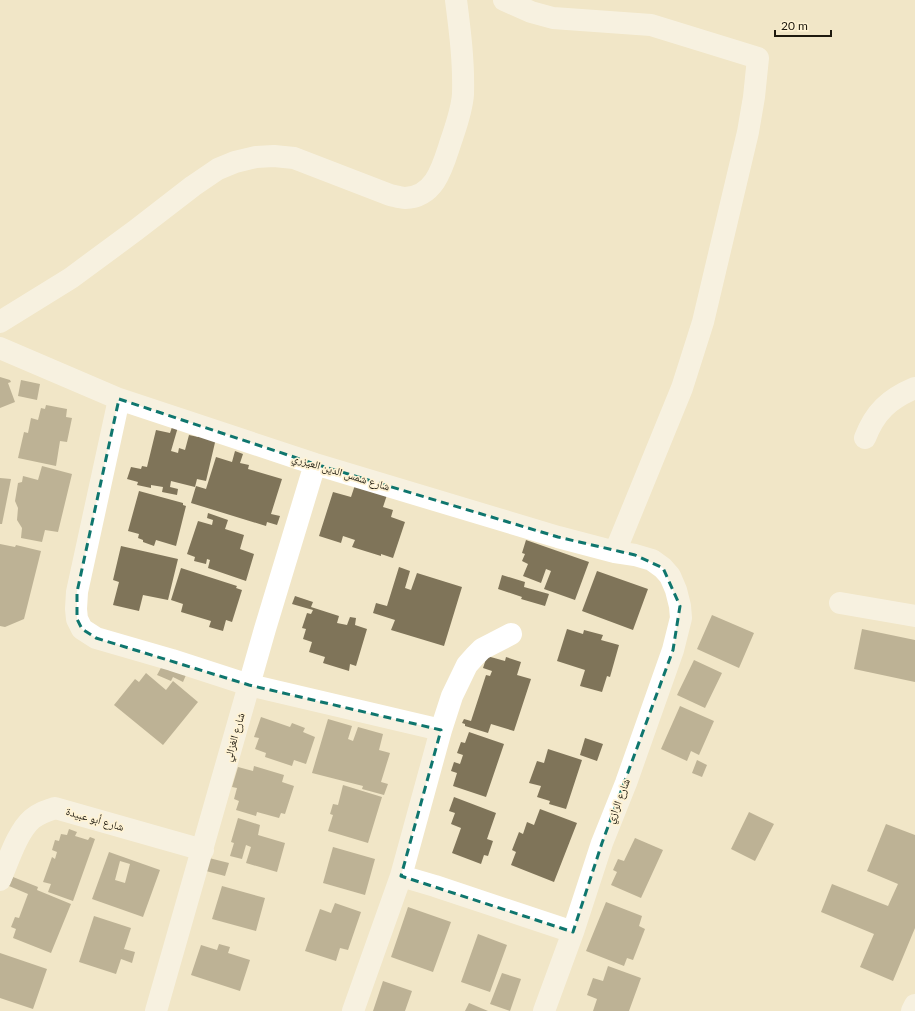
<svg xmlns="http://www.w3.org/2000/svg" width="915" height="1011" font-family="Lato,'Noto Naskh Arabic',sans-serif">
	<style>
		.building { fill: #7f7459; fill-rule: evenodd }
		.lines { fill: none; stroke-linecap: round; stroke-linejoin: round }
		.minor { stroke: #fff; stroke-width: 22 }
		.marked { fill: none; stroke: #0f766e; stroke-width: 3; stroke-dasharray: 8 5; stroke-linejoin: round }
		.labels { text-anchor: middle; stroke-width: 3.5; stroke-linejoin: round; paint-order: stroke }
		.street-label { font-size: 11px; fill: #1e190e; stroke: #fff3d4 }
	</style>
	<rect width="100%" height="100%" fill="#f1e6c7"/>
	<path class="building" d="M0 377 10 380 11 382 8 383 15 402 0 408Z
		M21 380 40 384 37 400 18 396Z
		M46 405 67 409 66 417 72 418 67 442 60 441 56 466 18 458 24 432 28 433 31 418 38 420 41 408 45 409Z
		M173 424 217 434 206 481 197 479 195 487 171 481 170 487 178 489 177 495 162 492 163 487 151 485V488L137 485 138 482 127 479 131 467 141 469 142 466 147 467 156 430 170 433ZM178 427 199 433 198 437 189 435 185 450 179 448 178 453 171 451Z
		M235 451 243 454 240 463 249 465 248 469 282 479 271 514 280 516 277 525 267 522 266 526 191 503 196 486 206 489 216 457 232 462Z
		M42 466 72 474 58 532 45 530 42 542 21 538 22 528 17 520 18 508 15 501 18 483 22 482 23 476 38 480Z
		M0 478 11 479 2 524H0Z
		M355 485 387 495 383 507 393 510 391 517 405 522 393 558 381 554V556L352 547 355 540 343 536 341 543 319 536 333 492 351 497Z
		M139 491 183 503V505L186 506 176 546 156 540 154 546 143 542V540L138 538 139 534 128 531Z
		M208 513 228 520 225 529 244 535 240 549 254 554 246 581 208 568 210 560 207 559 206 564 194 561 195 557 187 554 198 521 212 525 213 520 207 518Z
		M526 540 589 562 575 600 544 589 551 571 546 569 541 583 523 576 528 564 522 561 525 554 522 553Z
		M0 544 15 547 16 545 41 551 24 619 5 627 0 626Z
		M121 546 178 559 168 600 143 595 139 611 113 605 119 582 113 580Z
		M399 567 410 571 405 588 411 590 417 573 462 587 444 646 391 630 395 620 373 613 376 603 387 606Z
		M181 568 237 586 236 588 242 590 232 622 226 620 223 631 209 627 211 621 181 612 183 604 171 600Z
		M597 571 648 589 633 630 582 611Z
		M502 575 525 582 524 587 549 594 545 606 521 599 522 597 498 589Z
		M295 596 313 602 311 607 339 616 337 623 347 625 350 617 356 618 355 625 367 629 356 666 350 664 349 671 323 663 325 657 309 652 312 642 303 639 306 629 302 628 307 613 311 614 313 610 292 604Z
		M712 615 754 633 739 668 697 649Z
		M567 629 583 634 584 630 603 635 601 640 619 645 610 677 607 676 602 692 580 686 585 670 557 661Z
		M862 629 915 640V682L854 669Z
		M487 656 505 661 506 657 521 662 517 675 531 679 514 731 491 724 488 733 465 726V724L462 723 464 719 471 721 486 675 490 676 492 671 483 668Z
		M694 660 722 673 705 708 677 695Z
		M163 664 186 675 183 682 173 677 171 681 157 675Z
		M146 673 166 690 173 681 198 702 163 745 114 705 135 679 139 682Z
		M680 706 714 721 699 755 691 751 687 761 661 749Z
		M261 717 290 727 292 723 305 728 303 732 315 737 306 764 294 760 292 766 265 757 266 753 255 749 259 738 254 737Z
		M328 719 352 726 348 739 353 741 358 727 383 734 379 750 390 753 381 782 388 784 384 795 362 789 363 786 312 773Z
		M469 732 504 744 486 797 453 786 457 773 451 771 454 762 460 764 463 755 457 753 461 742 465 743Z
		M585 738 603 744 597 761 580 755Z
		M548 749 582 760 566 809 549 804 550 801 537 797 541 786 529 783 537 761 544 763Z
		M697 760 707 765 702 777 692 773Z
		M254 766 284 775 282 782 294 786 285 814 281 813 279 818 257 812 256 816 236 810 239 801 234 799 237 788 232 787 238 767 253 771Z
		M343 785 382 797 368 843 328 831 333 815 330 814 333 804 338 805Z
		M454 797 496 813 487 839 493 841 488 856 484 855 481 864 452 853 461 828 451 824 455 813 449 811Z
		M540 809 577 823 554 882 511 865 516 852 512 850 519 832 523 834 527 822 534 825Z
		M749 812 774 824 755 861 731 849Z
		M238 818 260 825 258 835 285 843 277 872 246 863 251 847 246 845 242 859 230 856 234 843 231 842Z
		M886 824 915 835V928L893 981 860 967 874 934 821 912 832 884 888 906 898 884 867 871Z
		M69 829 77 832 75 836 88 840 90 837 95 839 73 901 48 892 51 884 43 882 52 857 55 859 57 852 52 850 55 840 59 841 61 834 67 835Z
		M635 838 663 850 641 898 611 885 617 872 613 870 618 859 624 861Z
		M333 847 375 859 365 895 323 883Z
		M109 852 160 870 143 917 92 899ZM120 861 130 864 125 883 115 880Z
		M209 858 229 863 225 876 206 871Z
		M13 877 38 887 37 890 71 904 51 953 13 938 16 929 11 927 15 917 19 918 28 894 9 886Z
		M222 886 265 898 256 931 212 919Z
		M606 902 642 916 639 926 645 929 633 960 627 958 624 966 586 951Z
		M335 903 361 912 348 950 340 948 336 961 305 951 320 909 331 913Z
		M408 907 451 922 433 972 391 957Z
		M94 916 131 928 124 949 135 952 132 963 121 959 116 974 79 962Z
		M478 934 507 945 490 992 461 982Z
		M219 944 230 947 228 953 250 960 240 991 191 975 201 945 217 950Z
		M0 953 47 969 33 1009 0 998Z
		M608 966 641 978 629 1011H593L597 999 587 995 593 978 603 981Z
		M502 973 521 979 510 1011 490 1004Z
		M383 981 412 991 405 1011H373Z
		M469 1003 488 1011H465Z"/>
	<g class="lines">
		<path class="minor" d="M504 0 531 12 553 18 651 25 758 58 754 97 748 132 703 322 682 388 615 552
			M0 322 71 278 136 230 193 186 218 169 235 162 256 157 274 156 294 158 390 195C395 196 400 198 405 198 436 197 443 165 451 141 456 126 462 110 463 94 464 63 460 31 456 0
			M0 348 119 399 315 464 558 537 615 552 635 555 652 560 663 568 670 576 676 590 680 606 681 618 673 650 626 783 602 843 573 932 544 1011
			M119 399 77 592 76 609 77 619 82 629 96 638 172 660 249 685 441 730
			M865 438C875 412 889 399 915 388
			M840 603 915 616
			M401 876 435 886 573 932
			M0 880C8 862 17 832 32 819 39 813 46 811 55 808L203 850
			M156 1011 265 629 315 464
			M353 1011 401 876 441 730 452 696 467 665 475 656 482 649 511 634
			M912 1011 915 1005"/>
	</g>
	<path d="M0 0H915V1011H0ZM119 399 315 464 558 537 635 555 663 568 680 606 673 650 602 843 573 932 401 876 441 730 249 685 96 638 82 629 77 619V592Z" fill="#f1e6c7" fill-opacity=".55" fill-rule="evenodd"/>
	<path class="marked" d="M119 399 315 464 558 537 635 555 663 568 680 606 673 650 602 843 573 932 401 876 441 730 249 685 96 638 82 629 77 619V592Z"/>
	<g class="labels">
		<g class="street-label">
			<text transform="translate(341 472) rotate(17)" y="4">شارع شمس الدين العيزري</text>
			<text transform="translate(234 737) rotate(-74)" y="4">شارع الغزالي</text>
			<text transform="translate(618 801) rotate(-69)" y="4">شارع الرازي</text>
			<text transform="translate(95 819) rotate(16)" y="4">شارع أبو عبيدة</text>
		</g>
	</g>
	<path d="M775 30v6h56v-6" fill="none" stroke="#1e190e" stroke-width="2"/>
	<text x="781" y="30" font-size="12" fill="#1e190e" stroke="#fff3d4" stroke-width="3" paint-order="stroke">20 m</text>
</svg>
